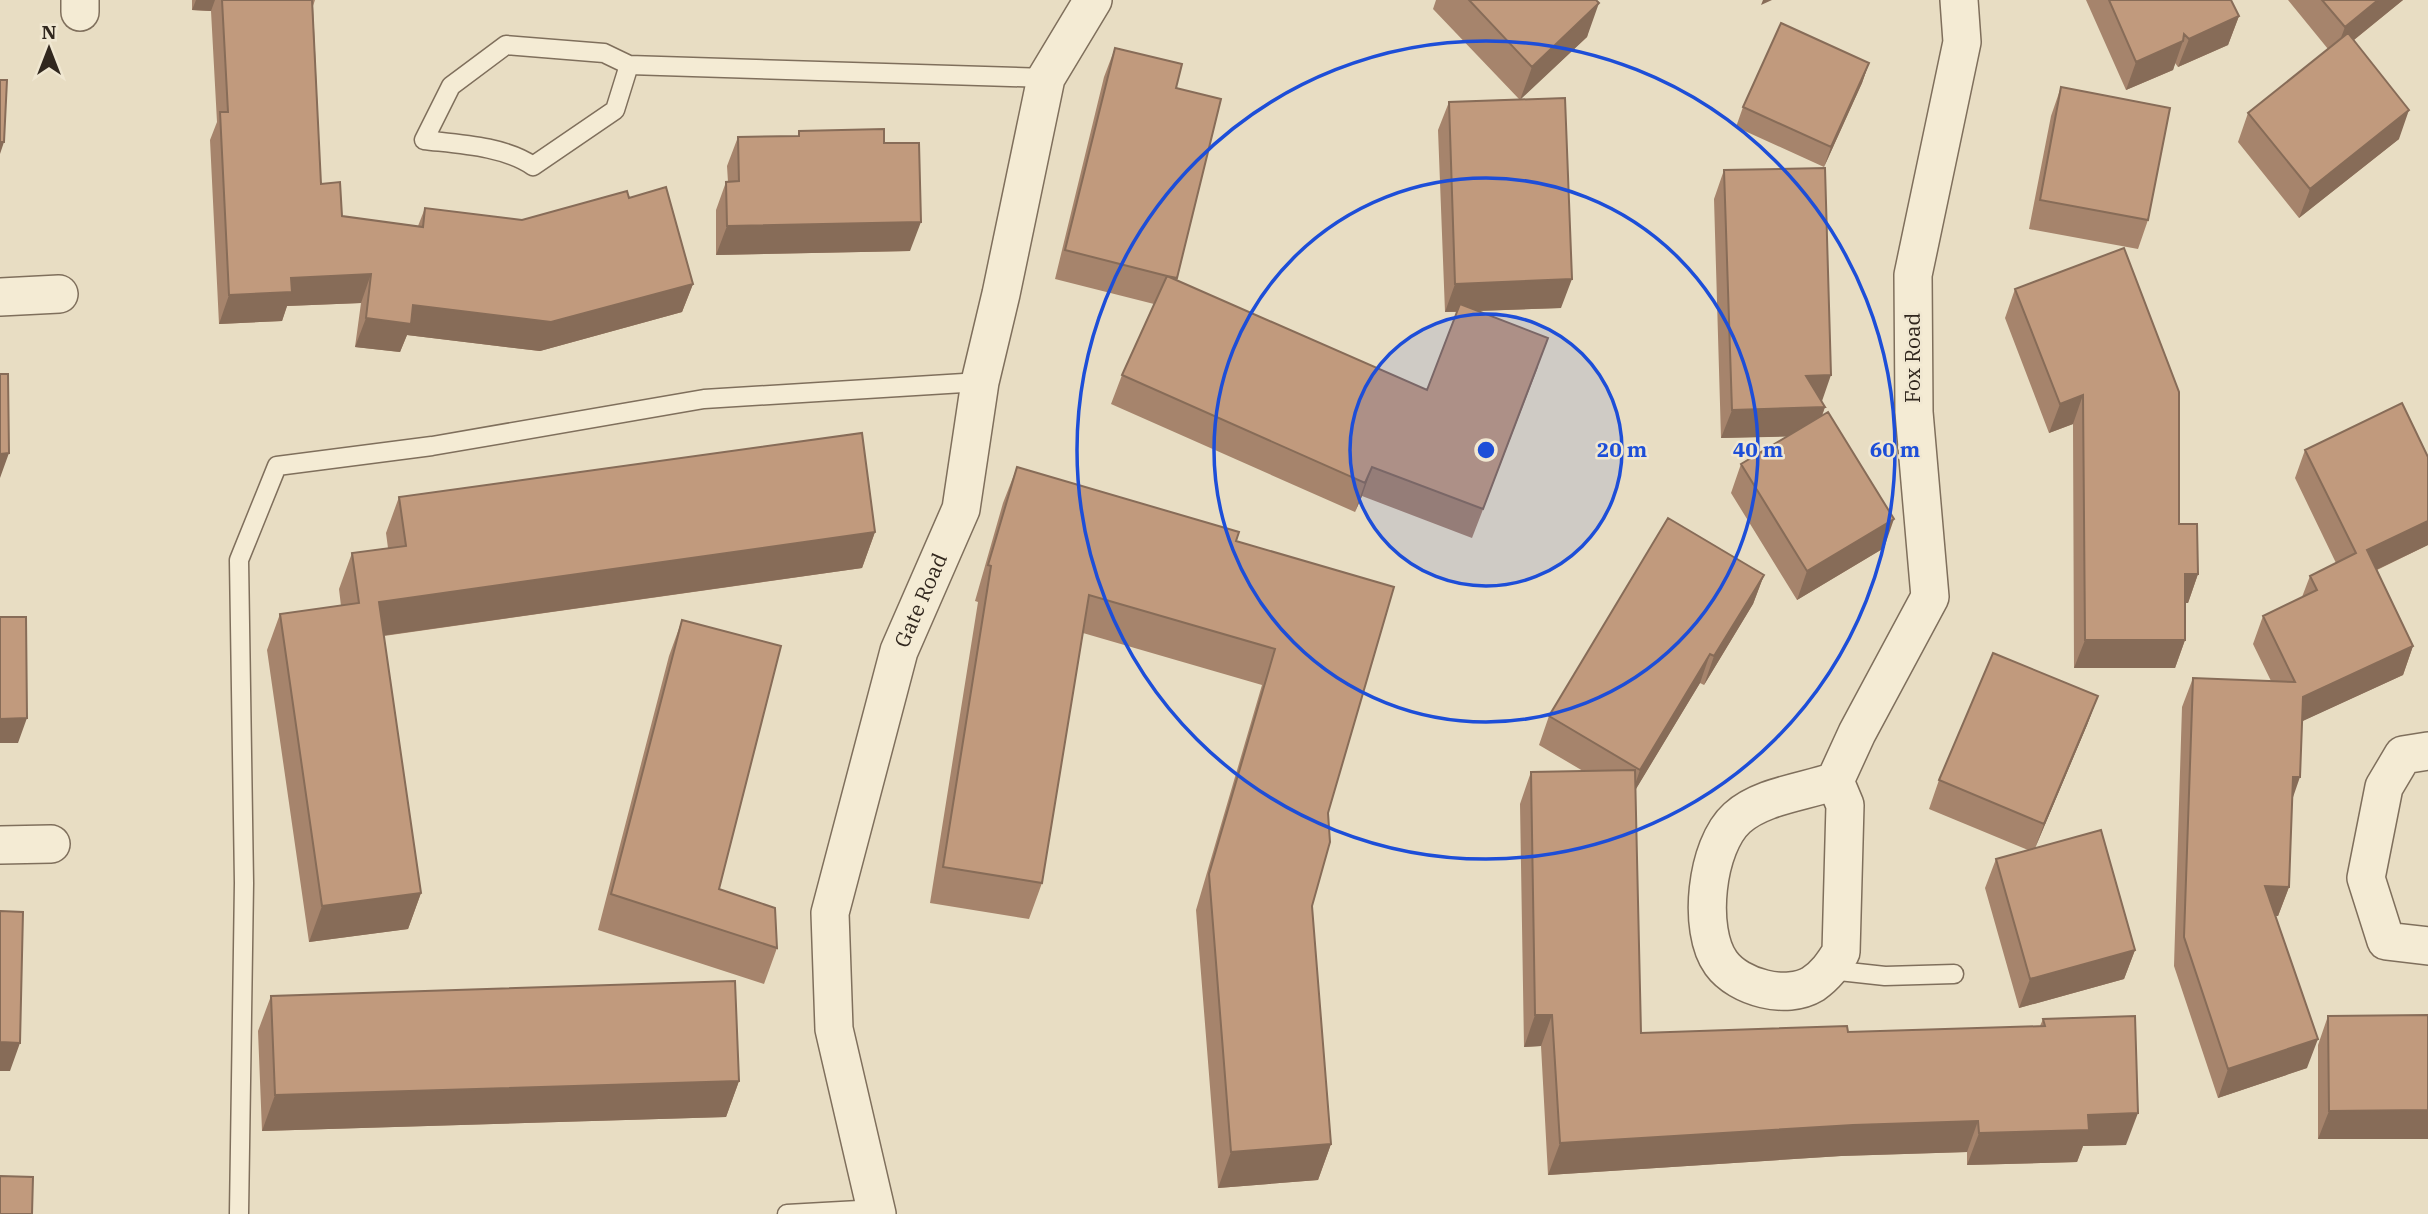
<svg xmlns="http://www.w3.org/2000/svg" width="2428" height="1214" font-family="'IBM Plex Serif',serif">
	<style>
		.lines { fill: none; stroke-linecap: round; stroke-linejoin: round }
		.service-casing { stroke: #7f6f5c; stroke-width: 21 }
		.minor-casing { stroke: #7f6f5c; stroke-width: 40 }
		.service { stroke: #f4ebd4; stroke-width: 18 }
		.minor { stroke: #f4ebd4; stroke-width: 37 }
		.wall { fill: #a6846c }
		.shaded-wall { fill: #876c58 }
		.building { fill: #c19a7d; stroke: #876c58; stroke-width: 2 }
		.ring { fill: none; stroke: #1d4ed8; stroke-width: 3.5 }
		.labels { text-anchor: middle; stroke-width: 5; stroke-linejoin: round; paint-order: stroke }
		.street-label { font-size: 21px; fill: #31271e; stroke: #f0e7d1 }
		.centre { fill: #1d4ed8; stroke: #f0e7d1; stroke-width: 3.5 }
		.ring-label { font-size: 21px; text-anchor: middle; font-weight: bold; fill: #1d4ed8; stroke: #f0e7d1; stroke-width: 5; stroke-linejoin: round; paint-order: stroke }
	</style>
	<rect width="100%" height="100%" fill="#e8ddc3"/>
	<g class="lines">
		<defs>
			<path id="service" d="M629 65 615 110 533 166C504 146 458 144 424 140L451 86 506 45 604 53 629 65 1046 78
				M1830 970 1885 976 1954 974
				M239 1214 244 883 239 560 277 466 432 446 704 399 980 382
				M787 1214 877 1209"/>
			<g id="minor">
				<path d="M80 0V12"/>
				<path d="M0 297 59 294"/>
				<path d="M2428 751 2403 755 2384 787 2366 878 2386 941 2428 946"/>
				<path d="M1835 781 1845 805 1841 952C1833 965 1826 975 1813 984 1787 1000 1739 988 1721 963 1697 930 1706 846 1737 818 1761 796 1804 792 1835 781L1857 733 1930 597 1914 412 1913 275 1962 42 1959 0"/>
				<path d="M0 845 51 844"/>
				<path id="s1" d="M877 1214 834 1029 830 913 899 651 961 509 980 382 1001 294 1046 78 1093 0"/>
			</g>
		</defs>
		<use href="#service" class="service-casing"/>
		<use href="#minor" class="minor-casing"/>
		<use href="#service" class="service"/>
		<use href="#minor" class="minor"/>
	</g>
	<path class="wall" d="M192 0H315L313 6 321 184 342 216 418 226 425 208 522 220 629 198 693 284 682 312 540 351 407 335 400 352 355 347 361 303 287 306 282 321 219 324 210 140 217 122 211 11 192 10Z
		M1436 0H1596L1587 37 1520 99 1561 308 1478 311 1538 367 1472 538 1362 496 1355 512 1111 404 1122 375 1154 304 1055 279 1104 77 1115 48 1176 88 1221 99 1176 280 1427 390 1457 312H1445L1438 130 1449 102 1519 99 1433 9Z
		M2086 0H2231L2239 16 2228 45 2178 67 2175 63 2173 70 2126 90Z
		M2288 0H2403L2354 40 2399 139 2299 218 2238 142 2248 113 2328 49Z
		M1869 63 1862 83 1824 167 1736 127 1743 107Z
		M2061 87 2148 220 2138 249 2029 229 2051 116Z
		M799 131 884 143 910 251 716 255V210L726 182H728L727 166 738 137 798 136Z
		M1724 170 1822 402 1825 407 1822 416 1884 548 1797 600 1731 493 1741 464 1787 436 1721 438 1714 199Z
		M2015 289 2179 524 2198 574 2188 603H2185V640L2175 668H2074L2073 424 2049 433 2005 318Z
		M2305 450 2428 457V545L2377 570 2413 646 2403 675 2302 721 2292 800 2289 887 2278 916H2276L2307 1068 2218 1098 2174 966 2182 707 2193 678 2271 681 2253 644 2263 616 2302 597 2310 576 2336 563 2295 478Z
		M1017 467 1236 541 1394 587 1328 813 1312 906 1331 1144 1318 1180 1218 1188 1196 910 1262 685 1083 633 1042 883 1029 919 930 903 978 602 975 601 1003 503Z
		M399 497 875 532 862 568 384 636 421 893 408 929 309 942 267 650 280 614 341 606 339 589 352 553 388 548 386 533Z
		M1764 575 1753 604 1704 685 1700 683 1635 790 1641 1033 1848 1032 2040 1026 2043 1019 2126 1145 2083 1146 2077 1162 1967 1165V1152L1841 1156 1548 1175 1541 1046 1524 1047 1520 804 1531 772 1583 771 1539 745 1549 716Z
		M682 620 719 889 777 948 764 984 598 930 669 656Z
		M2098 696 2087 725 2035 848 2135 950 2124 979 2019 1008 1985 888 1996 859 2028 850 1929 809 1939 780Z
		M271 996 739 1081 726 1117 262 1131 258 1031Z
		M2428 1015V1139H2318V1045L2328 1016Z"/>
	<path class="shaded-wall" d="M196 0H215L211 11 192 10Z
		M1763 0H1772L1761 5Z
		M2378 0H2403L2334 56 2345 27Z
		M1599 3 1587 37 1520 100 1532 67Z
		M2239 16 2228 45 2178 67 2189 39Z
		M2183 41 2173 70 2126 90 2136 62Z
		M1869 63 1862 83 1824 167 1831 147Z
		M2409 110 2399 139 2299 218 2310 189Z
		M0 142H4L0 154Z
		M921 222 910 251 716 255 727 226Z
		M371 274 361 303 287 306 282 321 219 324 229 295 291 278Z
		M1572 279 1561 308 1445 312 1455 284Z
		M693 284 682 312 540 351 407 335 400 352 355 347 366 318 413 305Z
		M1831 375 1821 404 1806 376Z
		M2083 395 2073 424 2049 433 2060 404Z
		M1825 407 1814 436 1721 438 1732 410Z
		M9 453 0 478V454Z
		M1372 467 1362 496 1355 512 1365 483Z
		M1894 519 1884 548 1797 600 1807 571Z
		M2428 521V545L2357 579 2367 550Z
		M875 532 862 568 366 638 379 602Z
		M2185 574H2198L2188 603H2175Z
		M1764 575 1753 604 1704 685 1714 656Z
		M2085 640H2185L2175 668H2074Z
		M2413 646 2403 675 2292 726 2303 697Z
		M1710 654 1700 683 1630 799 1640 770Z
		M2098 696 2087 725 2033 853 2044 824Z
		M27 718 18 743H0V719Z
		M2293 777H2300L2290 806Z
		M2265 886 2289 887 2278 916 2255 915Z
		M421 893 408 929 309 942 322 906Z
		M2135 950 2124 979 2019 1008 2030 979Z
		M1535 1015H1552L1541 1046 1524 1047Z
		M2318 1039 2307 1068 2218 1098 2228 1069Z
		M0 1042 20 1043 10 1071H0Z
		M739 1081 726 1117 262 1131 275 1095Z
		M2428 1110V1139H2318L2329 1111Z
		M2138 1113 2126 1145 2083 1146 2077 1162 1967 1165 1979 1133 2088 1115Z
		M1978 1121 1967 1152 1841 1156 1548 1175 1560 1143 1853 1125Z
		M1331 1144 1318 1180 1218 1188 1231 1152Z"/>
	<path class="building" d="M222 0H312L321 184 340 182 342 216 423 227 425 208 522 220 627 191 629 198 666 187 693 284 551 322 413 305 411 324 366 318 371 274 291 278 292 292 229 295 220 112H228Z
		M1469 0H1596L1599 3 1532 67Z
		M2109 0H2231L2239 16 2189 39 2184 34 2183 41 2136 62Z
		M2322 0H2378L2345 27Z
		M1781 23 1869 63 1831 147 1743 107Z
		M2348 33 2409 110 2310 189 2248 113Z
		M1115 48 1182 64 1176 88 1221 99 1177 278 1167 276 1427 390 1460 304 1548 338 1483 509 1372 467 1365 483 1122 375 1167 276 1065 250Z
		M0 80H7L4 142H0Z
		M2061 87 2170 108 2148 220 2040 200Z
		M1565 98 1572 279 1455 284 1449 102Z
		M884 129V143H919L921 222 727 226 726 182 739 181 738 137 799 136V131Z
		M1825 168 1831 375 1806 376 1825 407 1732 410 1724 170Z
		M2124 248 2179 392V524H2197L2198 574H2185V640H2085L2083 395 2060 404 2015 289Z
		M0 374H8L9 453 0 454Z
		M2402 403 2428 457V521L2367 550 2413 646 2303 697 2300 777H2293L2289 887 2265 886 2318 1039 2228 1069 2184 937 2193 678 2295 682 2263 616 2317 590 2310 576 2356 553 2305 450Z
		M1828 412 1894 519 1807 571 1741 464Z
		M862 433 875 532 379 602 421 893 322 906 280 614 359 603 352 553 406 546 399 497Z
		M1017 467 1239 532 1236 541 1394 587 1328 813 1330 842 1312 906 1331 1144 1231 1152 1209 874 1275 649 1089 595 1042 883 943 867 991 566 988 565Z
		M1668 518 1764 575 1714 656 1710 654 1640 770 1549 716Z
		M0 617H26L27 718 0 719Z
		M682 620 781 646 719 889 775 908 777 948 611 894Z
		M1993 653 2098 696 2044 824 1939 780Z
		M1635 770 1641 1033 1847 1026 1848 1032 2045 1026 2043 1019 2135 1016 2138 1113 2088 1115 2089 1130 1979 1133 1978 1121 1853 1125 1560 1143 1552 1015H1535L1531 772Z
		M2101 830 2135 950 2030 979 1996 859Z
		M0 911 23 912 20 1043 0 1042Z
		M735 981 739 1081 275 1095 271 996Z
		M2428 1015V1110L2329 1111 2328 1016Z
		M0 1176 33 1177 32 1214H0Z"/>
	<circle cx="1486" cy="450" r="136" fill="#1d4ed8" fill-opacity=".12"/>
	<g class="ring">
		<circle cx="1486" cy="450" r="136"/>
		<circle cx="1486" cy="450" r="272"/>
		<circle cx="1486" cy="450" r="409"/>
	</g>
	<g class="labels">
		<g class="street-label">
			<text transform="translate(1913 358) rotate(-90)" y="7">Fox Road</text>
			<text dy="7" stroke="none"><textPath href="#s1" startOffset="632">Gate Road</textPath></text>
		</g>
	</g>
	<circle cx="1486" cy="450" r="10" class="centre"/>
	<g class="ring-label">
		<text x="1622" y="457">20 m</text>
		<text x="1758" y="457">40 m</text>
		<text x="1895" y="457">60 m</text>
	</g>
	<g transform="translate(49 49)" stroke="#f0e7d1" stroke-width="5" paint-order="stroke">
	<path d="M0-5L12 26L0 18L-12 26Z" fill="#31271e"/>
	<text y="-10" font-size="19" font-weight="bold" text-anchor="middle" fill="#31271e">N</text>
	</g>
</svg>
